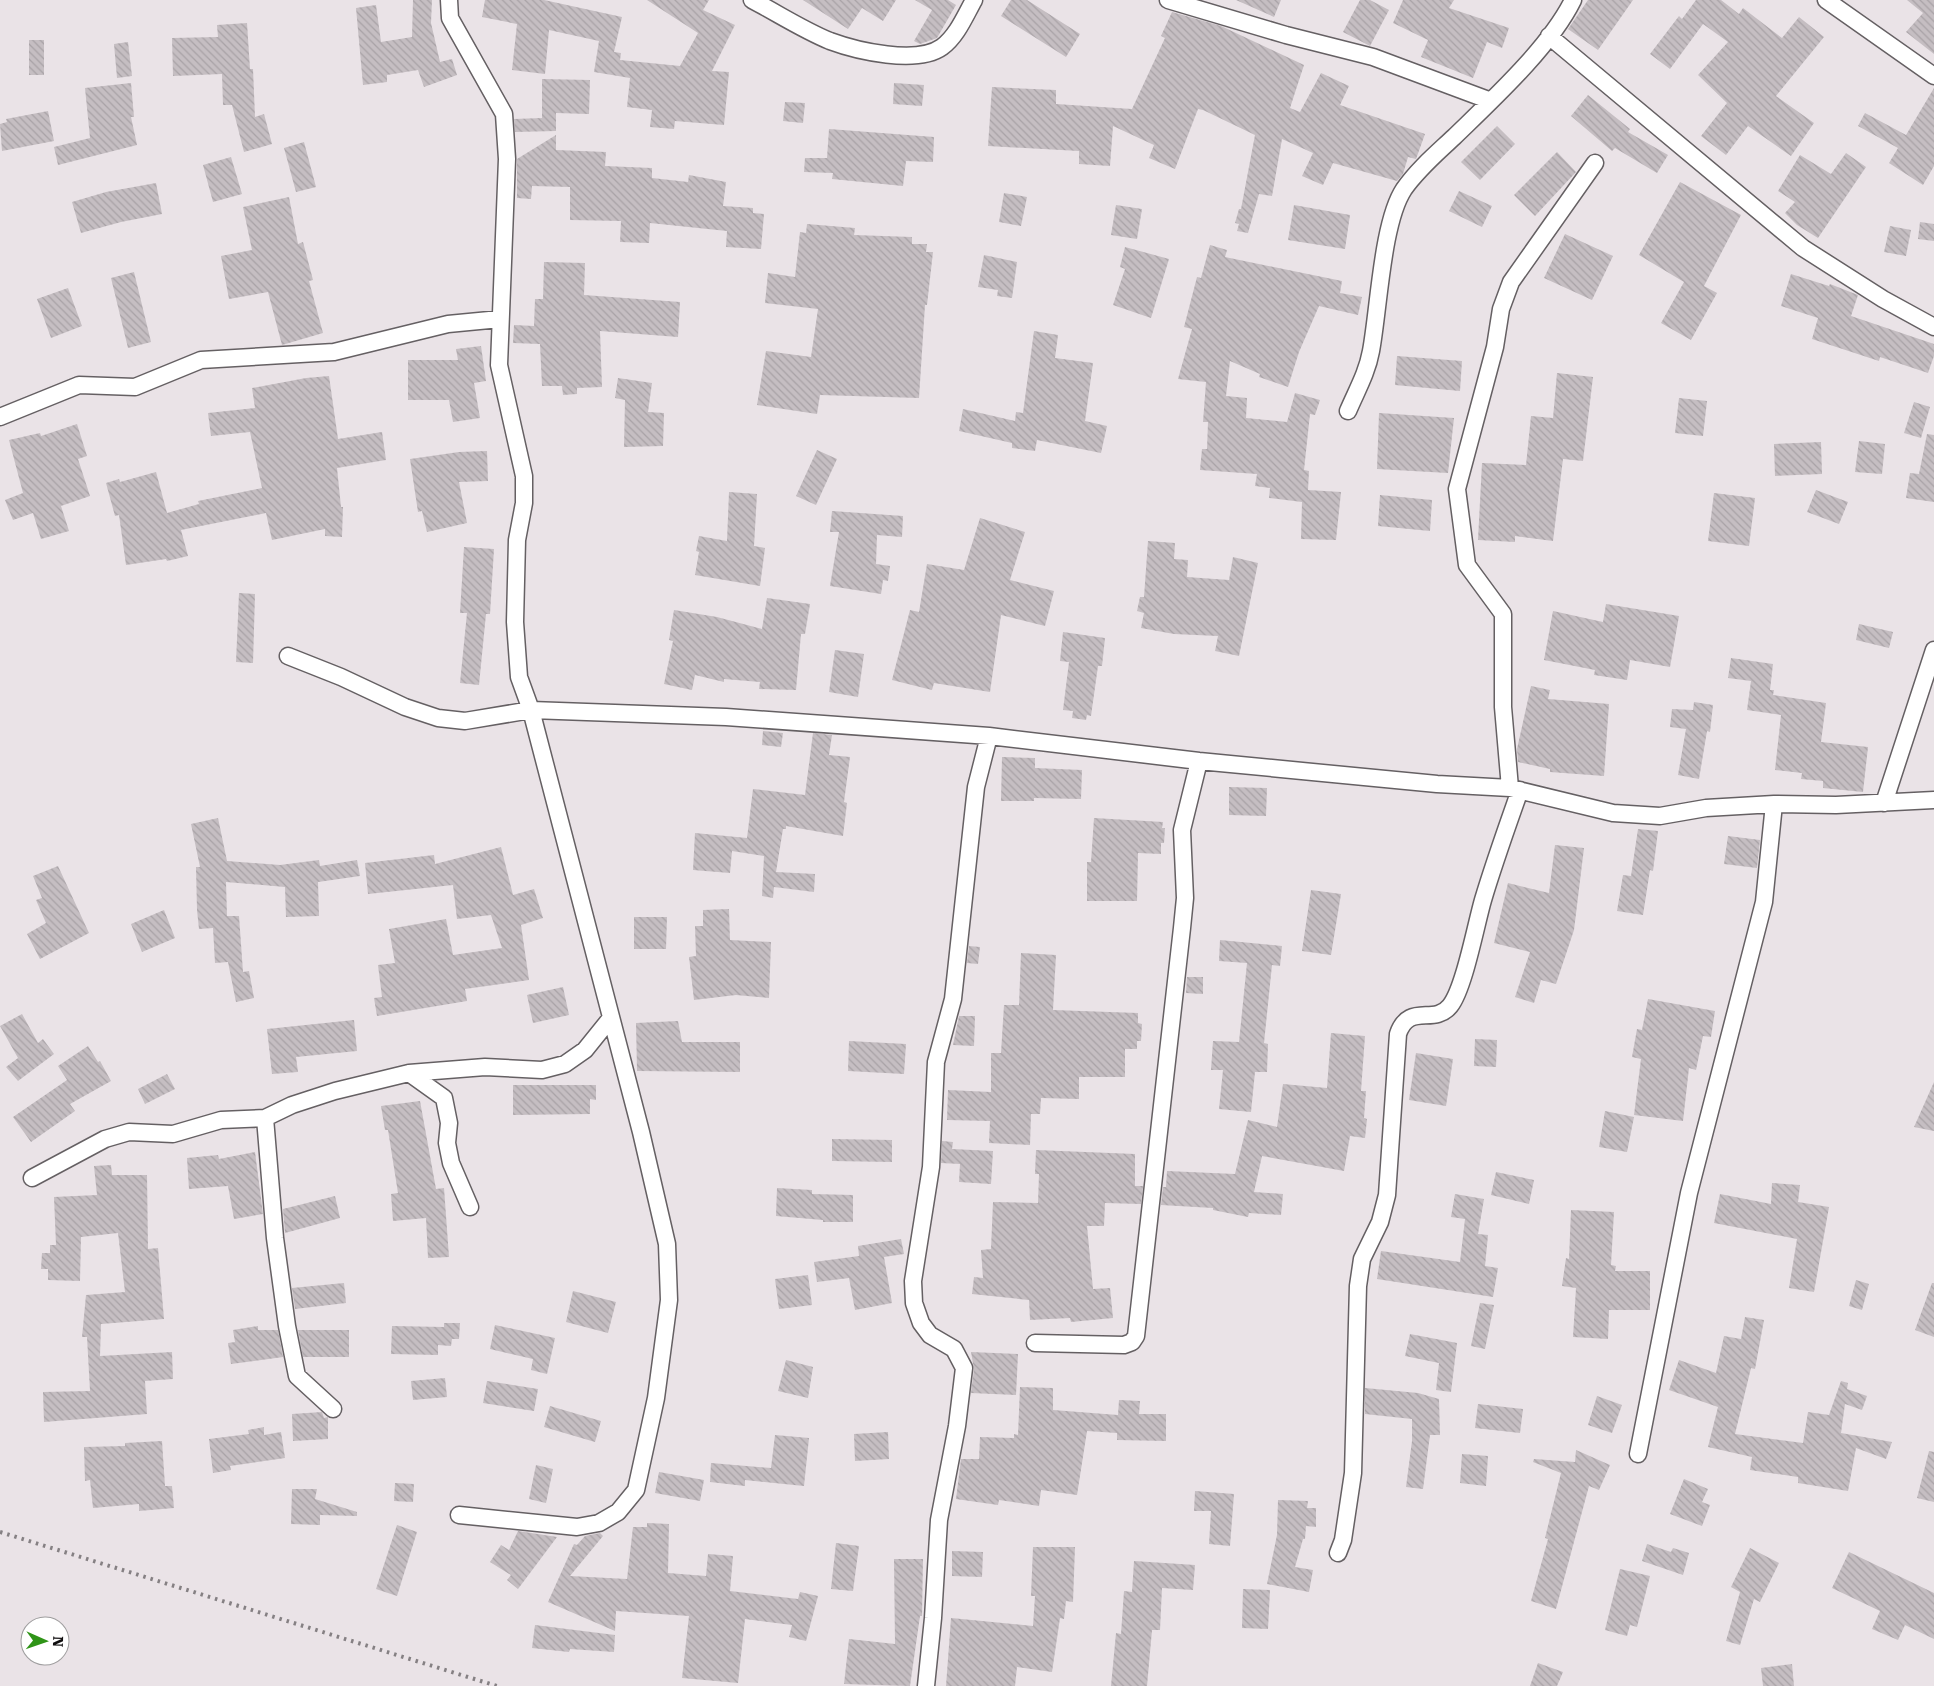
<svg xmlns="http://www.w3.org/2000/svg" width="1934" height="1686" font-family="'Roboto Serif',serif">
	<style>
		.building { fill: url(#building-back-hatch) }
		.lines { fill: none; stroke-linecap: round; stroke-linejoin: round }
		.minor-casing { stroke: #656063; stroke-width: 19 }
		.minor { stroke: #fff; stroke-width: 16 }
		.rail { stroke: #858083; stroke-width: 4; stroke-dasharray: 2.5 5; stroke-linecap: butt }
	</style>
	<defs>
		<pattern id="building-back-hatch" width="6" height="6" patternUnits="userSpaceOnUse" patternTransform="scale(1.25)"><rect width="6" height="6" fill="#c5bec2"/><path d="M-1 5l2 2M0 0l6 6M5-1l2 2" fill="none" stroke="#a8a2a6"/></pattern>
	</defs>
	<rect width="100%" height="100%" fill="#eae3e7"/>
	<path class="building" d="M413 0H432L431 23 440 62 452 59 457 75 424 87 418 70 387 75V82L363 85 356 8 376 5 381 42 412 37Z
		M485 0H544L622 17 614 52 621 53 620 60 680 66 698 33 647 0H709L703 10 735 25 712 71 729 72 724 125 675 121 674 129 650 127 652 110 627 107 630 78 594 72 599 41 549 30 545 74 512 70 517 24 482 17Z
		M803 0H896L883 21 862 8 848 29Z
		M915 0H948L956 5 937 38 920 44 914 41 932 10Z
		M1011 0H1027L1080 34 1066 57 1001 16Z
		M1236 0H1281L1274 17Z
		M1360 0H1370L1389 10 1370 46 1343 32Z
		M1403 0H1454L1449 8 1509 28 1502 48 1487 42 1473 78 1421 57 1428 40 1393 23Z
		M1588 0H1633L1598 50 1568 29Z
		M1696 0H1721L1739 14 1743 8 1782 38 1799 17 1824 37 1776 96 1814 123 1791 156 1748 126 1726 155 1701 136 1727 103 1698 75 1728 42 1703 24 1670 69 1650 54 1679 16 1682 19Z
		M1907 0H1934V54L1906 32 1923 13Z
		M1172 12 1221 26 1304 65 1290 108 1300 112 1321 73 1349 86 1340 105 1425 134 1416 159 1408 157 1403 174 1397 181 1333 163 1323 185 1302 176 1313 153 1282 139 1272 196 1259 194 1248 233 1237 231 1239 224 1235 223 1239 209H1241L1255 135 1203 110 1198 109 1175 169 1149 158 1154 145 1113 126 1110 166 1079 164V151L988 146 992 87 1056 90V104L1132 109 1165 38 1161 36Z
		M247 23 250 69H253L255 117 264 114 272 144 244 152 232 105H223L222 74 173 76 172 38 218 37 217 25Z
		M29 40H44V75H29Z
		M128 42 132 76 117 78 114 44Z
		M542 79 590 80 589 114 556 113V131L515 132 514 119 542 118Z
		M131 83 134 117H131L137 145 58 165 54 147 90 138 85 88Z
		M894 83 924 85 922 106 893 104Z
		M1934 88V166L1923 185 1889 163 1898 148 1858 126 1865 113 1906 135Z
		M1588 95 1630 129 1628 132 1668 155 1657 173 1615 148 1612 151 1571 116Z
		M785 102 805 103 803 123 783 121Z
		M48 111 54 141 2 151 0 124 7 122 6 119Z
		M1497 126 1515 144 1480 180 1461 162Z
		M829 129 934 137 933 162 906 161 903 186 832 179 833 173 804 172 805 158H827Z
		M556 135V150L606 152 605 166 652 168V178L688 182 689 175 726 182 723 206 753 208V213L764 214 761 249 726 247 727 231 650 223 649 243 620 242 621 221 570 220V187L532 186 531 199 517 198V159Z
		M304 142 316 187 296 192 284 148Z
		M1557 152 1576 172 1535 216 1514 195Z
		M1846 153 1866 167 1818 238 1797 225 1785 213 1795 202 1778 191 1800 155 1831 174Z
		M231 157 242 194 213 202 203 165Z
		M1680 182 1741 215 1704 286 1717 293 1691 340 1661 323 1684 282 1639 255Z
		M156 183 162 214 121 222 81 233 72 202 106 192Z
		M1459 191 1492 206 1482 227 1449 211Z
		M1004 193 1027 197 1021 226 999 222Z
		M289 197 298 244 303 242 313 280 309 281 323 333 282 345 268 292 229 299 221 256 252 250 243 207Z
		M1116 205 1142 209 1137 239 1111 235Z
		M1294 205 1350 215 1345 249 1288 240Z
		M1920 222 1934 224V241L1918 239Z
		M807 224 855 228 854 235 912 237V244H927L926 252H933L927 305H925L919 398 820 395 817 414 757 405 766 351 811 357 818 309 765 303 768 273 795 277 800 232 806 233Z
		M1890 226 1911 230 1906 256 1884 252Z
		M1565 234 1613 256 1592 300 1544 278Z
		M1210 245 1227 250 1225 257 1342 281 1340 293 1362 297 1358 315 1319 306 1299 352 1288 387 1259 377 1260 374 1230 361 1226 396 1247 398 1246 418 1287 422 1295 393 1320 400 1315 415 1310 414 1304 470 1309 471 1308 490 1341 492 1336 540 1301 539 1302 502 1269 498 1270 488 1255 486 1257 474 1200 470 1202 449H1207L1208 422H1203L1206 382 1178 379 1192 329 1184 327 1197 277 1201 278Z
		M1125 247 1169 259 1151 318 1113 305 1125 269 1120 267Z
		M984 255 1017 262 1012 298 997 296 998 290 978 287Z
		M544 262 585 263 584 295 680 302 678 337 600 331 602 387 577 388V394L563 395 562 386H542L540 344 513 343 514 325 534 326 535 299H543Z
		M134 272 151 342 128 348 111 278Z
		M1791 274 1829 286 1830 284 1858 295 1851 316 1934 344V356L1928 373 1880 357 1879 361 1812 339 1818 318 1781 306Z
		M68 288 82 326 51 338 37 299Z
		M1034 331 1058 335 1055 358 1093 363 1085 421 1107 426 1101 453 1037 440 1035 451 1012 448V443L959 431 963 409 1015 421 1016 412 1023 413Z
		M481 346 486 381 474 383 480 418 453 422 449 400H408V360H458L456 349Z
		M1397 356 1462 361 1460 391 1395 385Z
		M1557 373 1593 377 1583 461 1563 459 1553 541 1515 536V542L1478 540 1482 463 1526 465 1531 416 1553 418Z
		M329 376 338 439 382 432 386 460 337 468 341 507H343L342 537 325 536V529L272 540 266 513 181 530 188 556 167 561 166 559 126 565 119 515 115 516 106 483 119 479 120 482 156 472 167 513 199 504 198 501 262 488 250 432 211 436 208 413 255 408 252 388 306 378Z
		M618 378 652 383 648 412 664 413 663 446 624 447 625 400 615 398Z
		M1679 398 1707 401 1703 436 1675 433Z
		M1914 402 1930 407 1921 438 1904 433Z
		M1379 413 1454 418 1448 473 1377 469Z
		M77 424 87 456 78 459 90 496 61 506 69 531 41 539 33 513 13 520 5 500 23 493 9 440 40 433 41 436Z
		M1927 434 1934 435V502L1906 498 1910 473 1919 474Z
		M1859 441 1885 444 1882 474 1855 472Z
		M1821 442 1822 474 1775 476 1774 444Z
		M817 450 837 459 816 505 796 496Z
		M487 451 488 481 459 482 467 523 427 532 422 511 418 512 410 459 459 452Z
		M1816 490 1848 502 1839 524 1807 512Z
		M729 492 757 494 754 546 765 548 760 586 695 575 699 552 696 551 699 536 727 541Z
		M1714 493 1755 498 1749 546 1708 541Z
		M1380 495 1432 500 1430 531 1378 526Z
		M832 511 903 516 902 537 877 535 876 564 890 566 888 581 883 580 881 594 830 586 839 532H830Z
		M980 518 1025 532 1010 580 1054 591 1045 626 1001 615 990 692 934 683 932 690 892 680 910 610 919 612 927 564 964 570Z
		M1148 541 1175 543 1174 559 1188 560 1187 577 1229 580 1233 557 1258 563 1239 656 1215 651 1218 636 1174 634 1141 628 1144 613 1137 611 1140 597H1144Z
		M464 547 494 549 490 614H486L479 685 460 683 467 613H460Z
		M239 593 255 594 253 663 236 662Z
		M767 598 810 604 805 634H801L796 690 759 689 760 682 724 679V682L695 675 692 690 664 684 673 641 669 640 674 610 717 617 762 629Z
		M1606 604 1679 616 1670 667 1630 660 1627 680 1594 675 1595 670 1544 660 1553 611 1603 622Z
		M1859 624 1893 632 1889 648 1856 640Z
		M1063 632 1105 638 1102 666H1098L1091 716 1087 715 1086 720 1072 718 1073 711 1063 710 1069 662 1060 661Z
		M835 650 864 654 858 697 829 692Z
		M1731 658 1773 664 1770 690H1774L1773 695 1826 703 1821 742 1868 747 1863 792 1823 788V781L1801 779 1802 773 1775 770 1781 715 1747 710 1751 681 1728 678Z
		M1531 686 1550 690 1548 699 1609 704 1604 776 1550 772V769L1518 762 1517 749Z
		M1694 702 1713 705 1710 732 1707 731 1699 779 1678 775 1686 729 1670 727 1672 709 1693 710Z
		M763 731 783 733 781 747 762 745Z
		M813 733 832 735 829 755 850 757 844 802 847 803 843 836 786 826V829H783L776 872 815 874 814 892 774 887 773 898 762 896 764 856 732 851 730 873 693 870 695 833 747 838 753 789 805 795Z
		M1002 757 1035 758V768L1082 770 1081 799 1034 798V801H1001Z
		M1229 787 1267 788 1266 816 1229 815Z
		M218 818 227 861 280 865 319 860 320 866 357 860 360 876 318 882 319 916 286 917 285 887 226 882 227 916H239L243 972 249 971 254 998 236 1002 228 962 215 963 213 928 199 929 197 910 196 867H200L191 824Z
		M1094 818 1163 822 1162 828H1165L1164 843H1161V854L1138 853 1137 901H1087V862H1091Z
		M1638 829 1658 831 1653 871 1650 870 1643 915 1617 911 1623 875 1631 876Z
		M1728 836 1760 840 1757 868 1724 864Z
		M1555 845 1584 848 1574 930 1556 984 1541 980 1534 1003 1515 997 1530 952 1494 943 1508 883 1549 893Z
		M501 847 513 895 534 889 543 918 521 925 529 980 465 989 467 1001 377 1016 374 998 382 997 378 965 395 963 389 929 446 919 453 955 502 948 491 915 457 919 453 885 368 894 365 863 434 855 435 864Z
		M58 866 89 933 40 959 27 934 46 923 36 900 42 898 33 876Z
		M1311 890 1341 894 1331 955 1302 951Z
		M729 909 730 940 771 942 769 998 736 995 694 1000 689 957 696 956 695 926H703V910Z
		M164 910 175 938 142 952 131 924Z
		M634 917H667L666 949H634Z
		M1220 940 1282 946 1280 966 1272 965 1264 1043 1268 1044 1267 1072H1255L1251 1112 1219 1109 1223 1070H1211L1213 1041 1239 1042 1247 963 1219 961Z
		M969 946 980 947 978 964 967 963Z
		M1021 953 1056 955 1053 1010 1138 1013V1023L1142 1024 1141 1041H1137V1049H1125V1077H1079V1099L1041 1098 1040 1114H1031L1030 1145 989 1143 990 1121 947 1120 948 1090 991 1092V1053H1001L1004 1005H1019Z
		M1187 977H1203V994L1186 993Z
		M563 987 569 1015 533 1023 527 995Z
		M1648 999 1715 1011 1711 1037 1703 1036 1696 1070 1689 1068 1683 1121 1634 1115 1641 1059 1632 1057 1637 1029 1642 1030Z
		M22 1014 38 1043 43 1039 54 1054 18 1081 6 1067 18 1058 0 1026Z
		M959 1016H975L974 1046 953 1045Z
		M354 1020 357 1051 296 1057 298 1072 272 1074 267 1029Z
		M678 1021 682 1042H740V1072L637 1071 636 1023Z
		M1331 1033 1365 1036 1361 1091H1366L1364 1118 1367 1119 1365 1138 1350 1136 1344 1171 1262 1156 1254 1192 1283 1194 1281 1215 1249 1213 1248 1217 1213 1210V1208L1161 1205 1163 1187H1166L1167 1171 1235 1174 1248 1120 1277 1127 1283 1084 1327 1088Z
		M1475 1039 1497 1040 1496 1067 1474 1066Z
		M849 1041 906 1044 904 1074 848 1071Z
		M88 1046 98 1062 100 1061 111 1081 70 1104 75 1111 31 1142 13 1117 67 1080 58 1066Z
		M1416 1053 1453 1059 1446 1106 1409 1100Z
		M167 1074 175 1089 145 1104 138 1089Z
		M1934 1082V1131L1914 1127Z
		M513 1085H596V1100L590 1099V1114L513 1115Z
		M420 1101 436 1189 444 1188 449 1257 428 1258 426 1218 393 1221 391 1194 398 1193 388 1130H385L381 1106Z
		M1605 1111 1634 1117 1627 1152 1599 1147Z
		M832 1139 892 1140V1162L832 1161Z
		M942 1141 953 1142 952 1149 993 1151 991 1184 959 1182 960 1164 941 1163Z
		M1036 1150 1135 1154V1186H1143L1141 1204 1105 1203 1104 1226H1087L1093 1289 1110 1288 1113 1318 1071 1322 1070 1318 1030 1320 1029 1300 972 1294 974 1277 983 1278 981 1250 991 1249 993 1202 1038 1203 1039 1174H1035Z
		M255 1152 263 1214 234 1219 228 1186 189 1189 187 1158 218 1155 219 1159Z
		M111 1165 112 1175H147L148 1249 158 1248 164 1319 101 1324 100 1356 172 1352 173 1379 145 1381 147 1414 44 1422 43 1392 90 1391 87 1337H82L86 1295 125 1292 118 1233 81 1237 80 1281 48 1280V1269H41L42 1253H50V1245H56L54 1197 97 1195 94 1166Z
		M1496 1172 1534 1180 1529 1204 1491 1195Z
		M1772 1183 1800 1185 1798 1202 1829 1207 1814 1292 1789 1288 1797 1239 1714 1223 1720 1194 1771 1204Z
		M777 1188 812 1190V1194L853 1195V1222H823V1220L776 1216Z
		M1455 1194 1484 1199 1478 1234 1488 1235 1485 1266 1498 1268 1493 1297 1377 1279 1381 1251 1460 1262 1465 1219 1451 1217Z
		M335 1196 340 1218 285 1233 283 1209Z
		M1571 1210 1614 1212 1611 1265 1616 1266 1615 1271H1650V1310H1609L1608 1339 1573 1337 1576 1288 1562 1286 1566 1258 1569 1259Z
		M901 1239 904 1254 884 1257 892 1303 855 1310 849 1278 817 1282 814 1262 859 1256 858 1246Z
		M808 1275 812 1305 779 1309 775 1279Z
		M1856 1280 1869 1284 1862 1310 1849 1306Z
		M344 1283 346 1303 295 1309 292 1288Z
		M1932 1283H1934V1337L1915 1330Z
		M573 1291 616 1302 608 1333 566 1322Z
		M1480 1303 1494 1305 1485 1349 1471 1346Z
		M1745 1317 1764 1320 1755 1369 1751 1368 1735 1434 1803 1443 1808 1412 1829 1415 1841 1381 1848 1383 1847 1389 1867 1396 1862 1410 1845 1404 1841 1433 1892 1442 1886 1459 1856 1448 1848 1491 1798 1483V1477L1750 1470 1752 1457 1708 1447 1718 1407 1669 1390 1679 1360 1716 1373 1724 1336 1741 1339Z
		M444 1323H460L459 1339H452L451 1346 438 1345V1355L391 1354 392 1326 444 1327Z
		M495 1325 555 1338 547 1374 531 1370 533 1359 490 1349Z
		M258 1326V1330H278L283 1357 231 1364 228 1343 235 1342 233 1330Z
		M298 1330H349V1357H303Z
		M1410 1334 1457 1343 1451 1392 1436 1390 1439 1363 1405 1356Z
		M971 1352 1018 1354 1016 1395 971 1393 974 1369Z
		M786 1360 813 1367 808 1398 778 1391Z
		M445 1378 447 1397 413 1400 411 1381Z
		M487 1381 538 1389 534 1411 483 1403Z
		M1020 1387 1053 1388V1410L1118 1415 1119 1400 1140 1401 1139 1414H1166V1441L1117 1440V1433L1087 1431 1077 1495 1041 1490 1039 1506 999 1500 998 1505 956 1499 961 1459H979L980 1437 1014 1438V1434L1018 1435Z
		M1365 1388 1418 1393 1439 1399 1440 1435H1430L1423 1489 1406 1487 1412 1441V1419L1365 1414Z
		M1597 1396 1622 1405 1612 1433 1588 1425Z
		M1478 1404 1523 1409 1520 1433 1475 1428Z
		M550 1406 601 1421 595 1442 544 1427Z
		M322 1412 324 1418 328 1417V1439L293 1441 292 1414Z
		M264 1427V1435L281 1432 285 1458 230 1466 231 1470 213 1473 209 1439 249 1434 248 1430Z
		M888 1432 889 1459 855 1461 854 1434Z
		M775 1435 809 1438 804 1486 745 1480V1486L710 1482 711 1463 771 1468Z
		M162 1441 165 1486H172L174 1508 139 1511V1504L93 1508 90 1480 85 1481 84 1447 125 1446V1443Z
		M1576 1450 1610 1465 1599 1490 1589 1486 1556 1609 1531 1601 1548 1539 1545 1538 1561 1473 1533 1462 1534 1459 1575 1462Z
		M1929 1451 1934 1452V1502L1917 1498Z
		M1462 1454 1488 1456 1486 1486 1460 1483Z
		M536 1465 553 1469 546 1503 529 1499Z
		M659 1472 704 1480 700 1501 655 1493Z
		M1684 1479 1708 1489 1702 1502 1710 1505 1702 1526 1670 1514Z
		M395 1483 414 1484 413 1502 394 1501Z
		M292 1489H317L315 1499 357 1512V1516L320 1515V1525L291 1524Z
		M1195 1491 1234 1494 1230 1546 1209 1544 1211 1511H1194Z
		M1278 1500 1308 1501 1307 1508H1316V1527L1306 1526 1305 1539H1303L1295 1567 1313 1570 1309 1592 1267 1584 1277 1535Z
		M647 1523 669 1524 668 1573 706 1576 708 1554 733 1556 730 1591 798 1599 800 1592 818 1596 806 1641 789 1637 792 1625 745 1619 738 1683 682 1678 689 1616 616 1611 615 1631 548 1602 574 1544 577 1545 585 1536 600 1533 603 1536 570 1576 627 1579 633 1527H647Z
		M397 1525 417 1532 397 1596 376 1589Z
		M518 1531 557 1537 518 1589 507 1580 511 1575 490 1562 501 1545 509 1550Z
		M836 1543 859 1546 853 1591 831 1589Z
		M1647 1544 1671 1552 1673 1548 1689 1553 1683 1575 1642 1561Z
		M1033 1547H1075L1073 1602 1066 1601 1064 1619 1060 1618 1052 1672 1017 1667 1015 1686H946L951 1618 1033 1626 1035 1596H1031Z
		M1750 1548 1779 1563 1760 1602 1754 1599 1740 1645 1726 1641 1740 1592 1731 1587Z
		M952 1551 983 1552 982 1577 952 1576Z
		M1849 1552 1934 1593V1639L1905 1625 1898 1640 1872 1629 1880 1611 1832 1588Z
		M894 1559H923L922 1616H920L910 1686 844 1684 849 1639 895 1644Z
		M1134 1561 1195 1565 1193 1590 1162 1588 1160 1630H1152L1147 1686H1111L1116 1633 1121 1634 1124 1591 1132 1592Z
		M1620 1569 1650 1576 1637 1627 1630 1625 1627 1636 1605 1630Z
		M1243 1589 1270 1590 1268 1629 1242 1628Z
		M535 1625 615 1635 614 1652 570 1649 569 1652 532 1648Z
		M1538 1663 1563 1672 1557 1686H1530Z
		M1792 1664 1794 1686H1763L1761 1668Z"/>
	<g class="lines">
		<defs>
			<path id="minor" d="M449 0 450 18 504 114 507 159 499 365 524 476V503L517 540 515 622 519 677 531 710 641 1132 667 1244 669 1300 656 1398 636 1490 618 1512 599 1523 577 1527 459 1515
				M752 0C777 13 803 30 830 41 857 51 917 65 942 47 957 36 965 16 974 0
				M1168 0 1286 35 1373 57 1491 101
				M1826 0 1934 76
				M1549 36 1803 248 1883 299 1934 327
				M1348 411C1357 390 1367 373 1371 351 1379 308 1382 222 1404 189 1418 169 1437 153 1454 137 1492 100 1550 47 1573 0
				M0 417 79 385 135 387 201 360 334 352 448 324 500 319
				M288 656 341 677 405 707 438 718 465 721 531 710 726 717 989 736 1199 761 1437 784 1510 788 1613 813 1660 816 1706 808 1774 804 1836 805 1934 800
				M1510 788 1503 707V614L1467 565 1457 489 1495 347 1501 309 1511 282 1595 163
				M1884 803 1934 650
				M409 1073 444 1098 449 1123 447 1143 451 1163 470 1207
				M265 1118 275 1238 287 1326 297 1376 333 1409
				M32 1178 105 1139 129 1132 173 1134 221 1120 265 1118 292 1105 335 1091 409 1073 485 1067 542 1070 565 1064 585 1050 610 1019
				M1035 1343 1124 1345 1132 1342 1136 1336 1182 928 1185 898 1182 830 1199 761
				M1638 1454 1689 1193 1764 902 1774 804
				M1338 1553 1343 1540 1353 1473 1358 1286 1362 1259 1380 1222 1387 1195 1398 1034C1409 1002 1434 1026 1450 1006 1464 989 1476 924 1483 900 1494 863 1507 827 1520 790
				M926 1686 933 1618 939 1520 957 1426 964 1368 954 1349 930 1335 921 1323 914 1303 913 1281 931 1167 936 1062 953 999 976 787 989 736"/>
		</defs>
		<use href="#minor" class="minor-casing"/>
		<use href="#minor" class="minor"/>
		<path class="rail" d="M0 1532 497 1686"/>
	</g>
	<g transform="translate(45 1641) rotate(92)"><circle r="24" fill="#ffffff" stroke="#9f9e9f"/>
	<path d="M0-4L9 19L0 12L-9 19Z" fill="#2f9417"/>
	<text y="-8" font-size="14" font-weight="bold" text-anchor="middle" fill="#0f0d0e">N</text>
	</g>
</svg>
